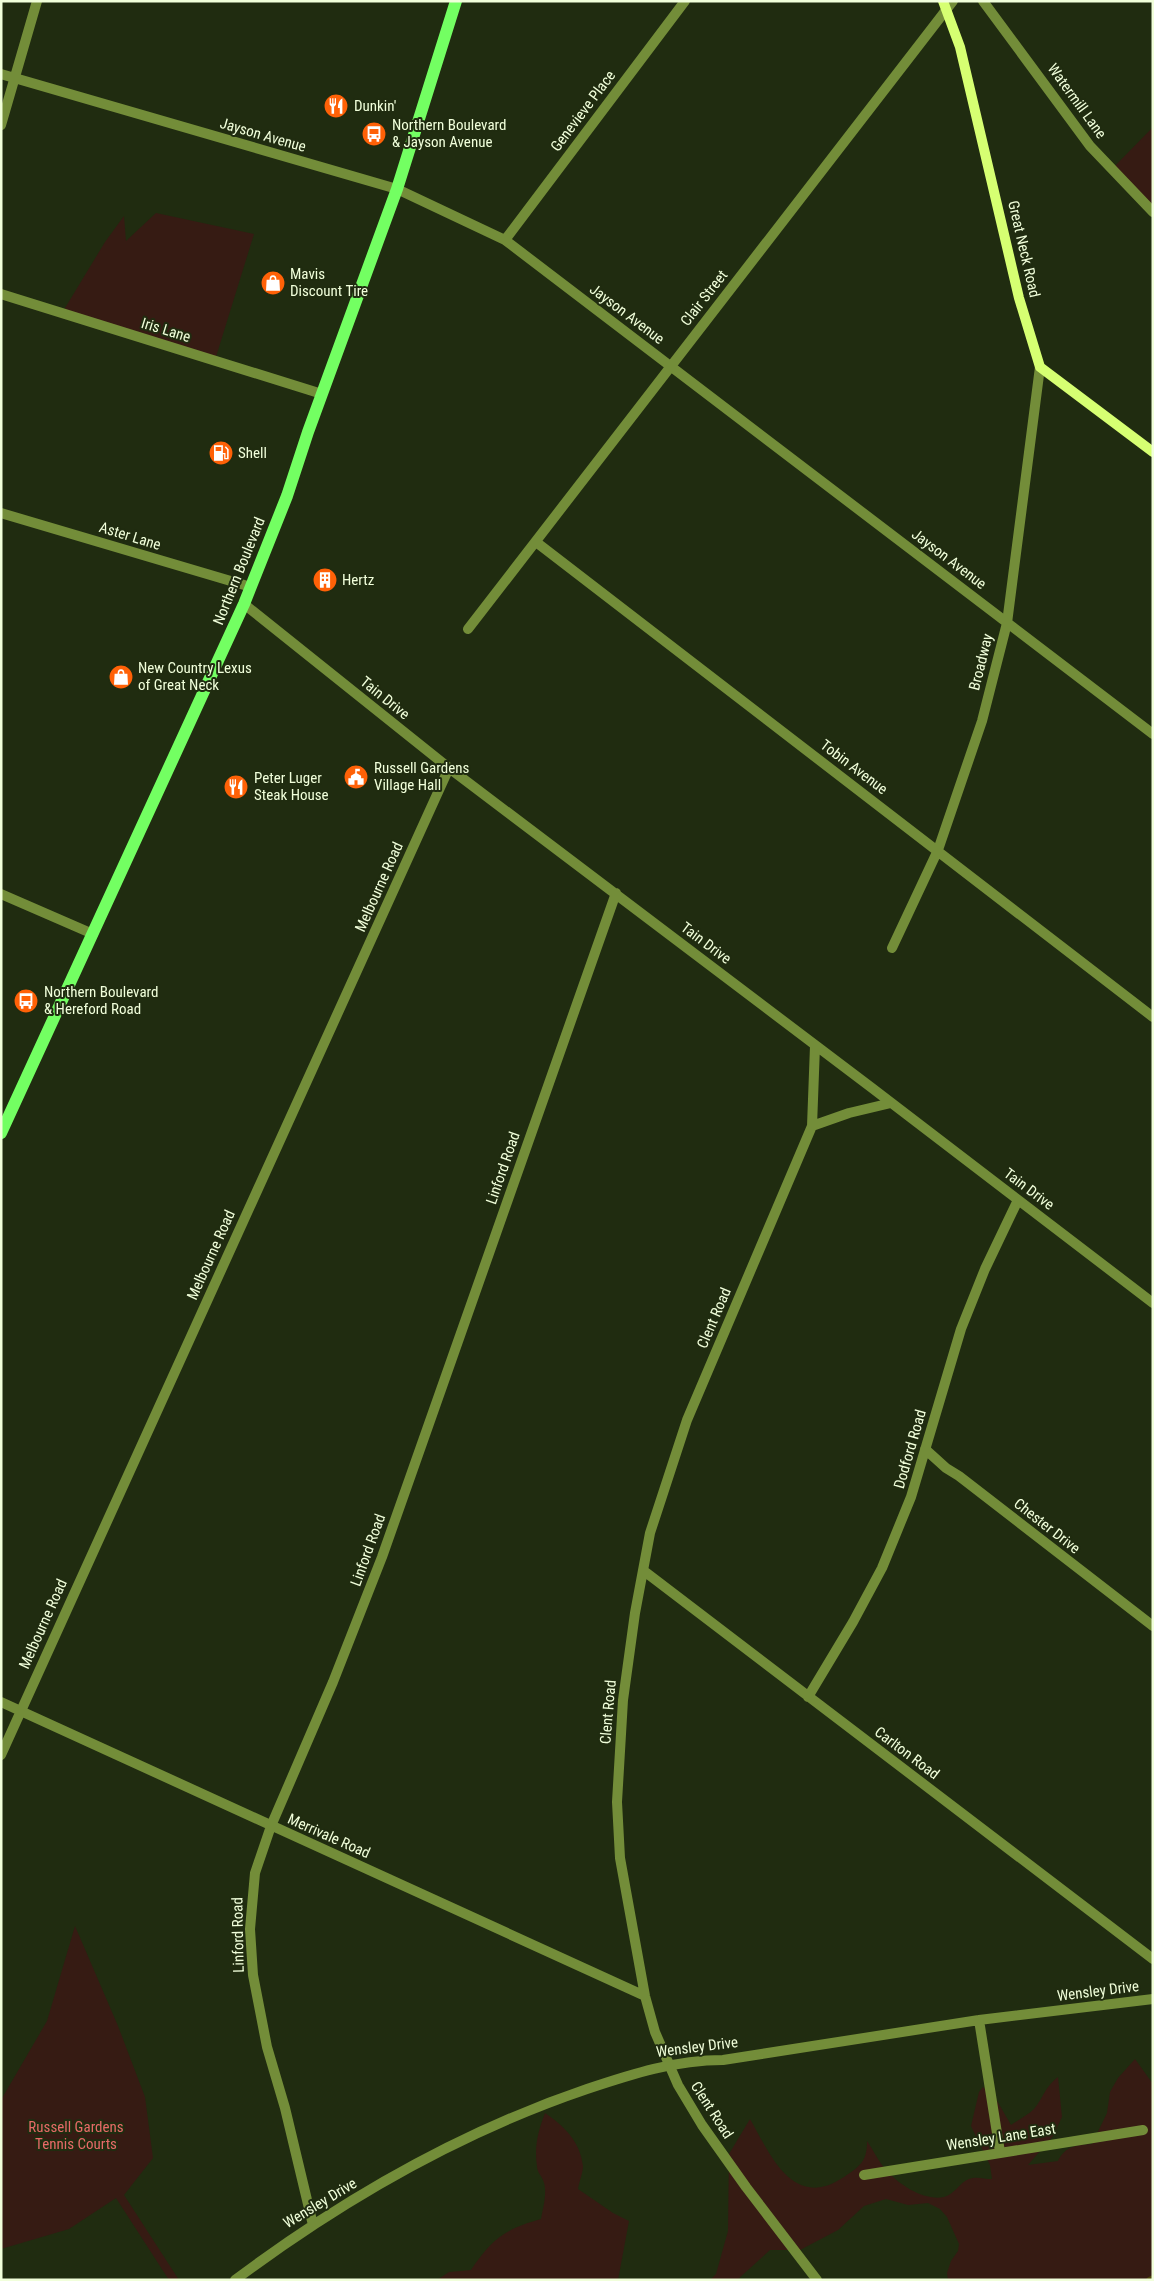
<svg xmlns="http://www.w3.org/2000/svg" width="1154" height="2281" font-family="'Roboto Condensed',sans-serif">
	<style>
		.green { fill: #361b13 }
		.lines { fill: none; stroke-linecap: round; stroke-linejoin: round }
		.stream { stroke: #4c4508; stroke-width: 5.5 }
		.street { stroke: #738d39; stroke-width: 10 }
		.secondary { stroke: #d6ff72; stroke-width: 10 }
		.primary { stroke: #73ff62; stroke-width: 12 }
		.labels { text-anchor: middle; stroke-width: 4; stroke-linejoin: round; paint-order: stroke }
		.street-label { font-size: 15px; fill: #f1ffdb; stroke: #202c10 }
		.poi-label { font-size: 15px; fill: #f1ffdb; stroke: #202c10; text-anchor: start }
		.park-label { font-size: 15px; fill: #e76a68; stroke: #202c10 }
	</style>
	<rect width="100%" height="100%" fill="#202c10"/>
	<path class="green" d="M1153 127V212L1111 170Z
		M156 213 254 234 215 360 62 313 105 242 124 216 126 241Z
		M75 1926 118 2026 145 2097 153 2158 124 2195 179 2280H169L116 2198 69 2229 1 2249V2100L47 2021Z
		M1135 2059 1153 2084V2280H948L947 2273 951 2261 958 2251 959 2244 947 2217 940 2209 928 2203 908 2205 886 2199 864 2206 838 2230 800 2250H770L737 2280H710L716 2274 728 2231 729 2154 750 2119C771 2156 793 2211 844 2177 860 2166 867 2162 867 2141 874 2151 880 2165 889 2173 901 2186 925 2201 944 2197 955 2194 959 2183 969 2179 976 2176 984 2179 992 2179L990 2165 971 2126 979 2092 983 2087 996 2099 1011 2125C1018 2120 1028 2115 1034 2109 1044 2097 1044 2088 1058 2077L1062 2117 1053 2136 1028 2165 1058 2161C1065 2146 1077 2145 1092 2144L1107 2113 1110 2092 1118 2078Z
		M545 2113C564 2126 580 2141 583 2166 583 2173 579 2182 578 2189L613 2213 629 2221 618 2280H437L449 2272 471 2270C492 2239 505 2229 541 2219 543 2208 548 2191 543 2180 541 2175 537 2172 537 2166 534 2147 538 2131 545 2113Z"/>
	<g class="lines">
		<path class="stream" d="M1149 2280 1153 2278"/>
		<path class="street" d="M983 1 1090 146 1153 212
			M1 74 397 189 505 240 1153 734
			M1 125 37 1
			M505 240 685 1
			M1 294 322 394
			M1 513 251 587
			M536 542 1153 1017
			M244 604 449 768 872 1088 1153 1303
			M468 629 953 1
			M1 894 93 934
			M892 948 938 850 982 721 1007 623 1040 367
			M815 1046 812 1126 687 1420 650 1533 635 1613 623 1700 617 1802 620 1858 645 1996 655 2032 678 2085 702 2125 746 2187 817 2280
			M812 1126 849 1113 891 1103
			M925 1449 946 1468 959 1476 1153 1626
			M644 1571 1153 1959
			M808 1697 853 1622 882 1568 911 1497 961 1329 985 1269 1018 1200
			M1 1702 645 1996
			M1 1755 449 768
			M979 2020 1000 2152
			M864 2175 1143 2130
			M313 2225 285 2108 267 2047 253 1975 250 1929 255 1873 271 1826 333 1682 382 1557 616 893
			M235 2280C342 2200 460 2132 587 2089 632 2074 675 2060 723 2060L979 2020 1153 1999"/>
		<path class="secondary" d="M943 1 960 47 1019 298 1040 367 1153 452"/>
		<path class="primary" d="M1 1133 244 604 287 496 308 432 397 189 456 1"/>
	</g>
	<defs>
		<symbol id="restaurant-disc" viewBox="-11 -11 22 22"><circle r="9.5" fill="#ff6107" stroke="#202c10"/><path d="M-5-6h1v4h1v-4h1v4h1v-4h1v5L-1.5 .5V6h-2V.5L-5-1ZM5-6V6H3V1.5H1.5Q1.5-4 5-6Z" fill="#fff"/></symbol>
		<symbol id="bus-disc" viewBox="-11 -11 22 22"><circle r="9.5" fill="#ff6107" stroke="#202c10"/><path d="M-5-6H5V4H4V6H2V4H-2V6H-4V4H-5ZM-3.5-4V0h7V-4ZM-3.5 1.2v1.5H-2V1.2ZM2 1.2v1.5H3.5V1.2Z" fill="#fff"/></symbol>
		<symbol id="shop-disc" viewBox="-11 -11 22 22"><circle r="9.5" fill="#ff6107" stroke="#202c10"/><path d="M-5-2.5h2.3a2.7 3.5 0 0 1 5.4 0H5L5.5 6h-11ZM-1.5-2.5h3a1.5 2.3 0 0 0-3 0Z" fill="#fff"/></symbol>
		<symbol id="fuel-disc" viewBox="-11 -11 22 22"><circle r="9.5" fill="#ff6107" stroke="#202c10"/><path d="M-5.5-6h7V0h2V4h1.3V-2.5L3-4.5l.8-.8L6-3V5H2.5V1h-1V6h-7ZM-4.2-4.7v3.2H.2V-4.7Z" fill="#fff"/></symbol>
		<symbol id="building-disc" viewBox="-11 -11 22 22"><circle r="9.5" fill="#ff6107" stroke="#202c10"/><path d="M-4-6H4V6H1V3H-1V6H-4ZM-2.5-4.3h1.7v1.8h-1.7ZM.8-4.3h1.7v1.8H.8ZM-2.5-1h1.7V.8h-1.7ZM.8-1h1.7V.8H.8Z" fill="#fff"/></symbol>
		<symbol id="civic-disc" viewBox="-11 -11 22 22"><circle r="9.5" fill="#ff6107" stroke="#202c10"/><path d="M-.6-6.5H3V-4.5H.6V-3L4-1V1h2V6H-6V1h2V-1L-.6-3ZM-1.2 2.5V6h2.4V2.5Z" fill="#fff"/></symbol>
	</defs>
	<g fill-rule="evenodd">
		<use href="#restaurant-disc" x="322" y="92" width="28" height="28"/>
		<use href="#bus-disc" x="360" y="120" width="28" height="28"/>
		<use href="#shop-disc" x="259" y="269" width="28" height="28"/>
		<use href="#fuel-disc" x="207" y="439" width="28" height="28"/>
		<use href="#building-disc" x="311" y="566" width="28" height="28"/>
		<use href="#shop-disc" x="107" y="663" width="28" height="28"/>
		<use href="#civic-disc" x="342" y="763" width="28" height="28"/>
		<use href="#restaurant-disc" x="222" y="773" width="28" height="28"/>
		<use href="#bus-disc" x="12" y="987" width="28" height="28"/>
	</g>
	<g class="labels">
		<g class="street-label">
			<text transform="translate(1077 101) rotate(54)" y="5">Watermill Lane</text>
			<text transform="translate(583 111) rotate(-53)" y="5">Genevieve Place</text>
			<text transform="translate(263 135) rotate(16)" y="5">Jayson Avenue</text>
			<text transform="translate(1024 249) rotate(77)" y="5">Great Neck Road</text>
			<text transform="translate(704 298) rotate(-52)" y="5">Clair Street</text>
			<text transform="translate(627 314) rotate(37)" y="5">Jayson Avenue</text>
			<text transform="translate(166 330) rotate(17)" y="5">Iris Lane</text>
			<text transform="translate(130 536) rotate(17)" y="5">Aster Lane</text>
			<text transform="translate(949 559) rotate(37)" y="5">Jayson Avenue</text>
			<text transform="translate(239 571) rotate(-68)" y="5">Northern Boulevard</text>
			<text transform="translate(981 662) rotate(-76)" y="5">Broadway</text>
			<text transform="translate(385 698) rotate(39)" y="5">Tain Drive</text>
			<text transform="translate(854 767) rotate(37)" y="5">Tobin Avenue</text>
			<text transform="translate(379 887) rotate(-66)" y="5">Melbourne Road</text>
			<text transform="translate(706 943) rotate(37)" y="5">Tain Drive</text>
			<text transform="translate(503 1168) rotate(-71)" y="5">Linford Road</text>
			<text transform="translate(1029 1189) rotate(37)" y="5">Tain Drive</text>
			<text transform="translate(211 1255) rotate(-66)" y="5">Melbourne Road</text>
			<text transform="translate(714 1318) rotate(-67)" y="5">Clent Road</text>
			<text transform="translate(910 1449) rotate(-74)" y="5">Dodford Road</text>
			<text transform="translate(1047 1526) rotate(38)" y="5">Chester Drive</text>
			<text transform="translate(368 1550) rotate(-70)" y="5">Linford Road</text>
			<text transform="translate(43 1624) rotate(-66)" y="5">Melbourne Road</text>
			<text transform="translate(608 1712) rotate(-85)" y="5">Clent Road</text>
			<text transform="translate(907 1753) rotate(37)" y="5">Carlton Road</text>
			<text transform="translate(329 1836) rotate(24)" y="5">Merrivale Road</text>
			<text transform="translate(238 1935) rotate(-91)" y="5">Linford Road</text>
			<text transform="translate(1098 1991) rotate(-7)" y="5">Wensley Drive</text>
			<text transform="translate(697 2047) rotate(-7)" y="5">Wensley Drive</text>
			<text transform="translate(712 2110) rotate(57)" y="5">Clent Road</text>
			<text transform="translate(1001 2137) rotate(-9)" y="5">Wensley Lane East</text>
			<text transform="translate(320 2203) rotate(-31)" y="5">Wensley Drive</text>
		</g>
		<g class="poi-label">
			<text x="354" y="111">Dunkin'</text>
			<text x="392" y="130">Northern Boulevard<tspan x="392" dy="17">&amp; Jayson Avenue</tspan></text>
			<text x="290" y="279">Mavis<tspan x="290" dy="17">Discount Tire</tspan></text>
			<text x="238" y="458">Shell</text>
			<text x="342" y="585">Hertz</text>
			<text x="138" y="673">New Country Lexus<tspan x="138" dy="17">of Great Neck</tspan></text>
			<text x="374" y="773">Russell Gardens<tspan x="374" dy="17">Village Hall</tspan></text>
			<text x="254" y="783">Peter Luger<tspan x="254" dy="17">Steak House</tspan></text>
			<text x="44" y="997">Northern Boulevard<tspan x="44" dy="17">&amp; Hereford Road</tspan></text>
		</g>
		<g class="park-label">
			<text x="76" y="2132">Russell Gardens<tspan x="76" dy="17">Tennis Courts</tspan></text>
		</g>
	</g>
	<rect width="1154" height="2281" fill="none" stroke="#f1ffdb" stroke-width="5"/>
</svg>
